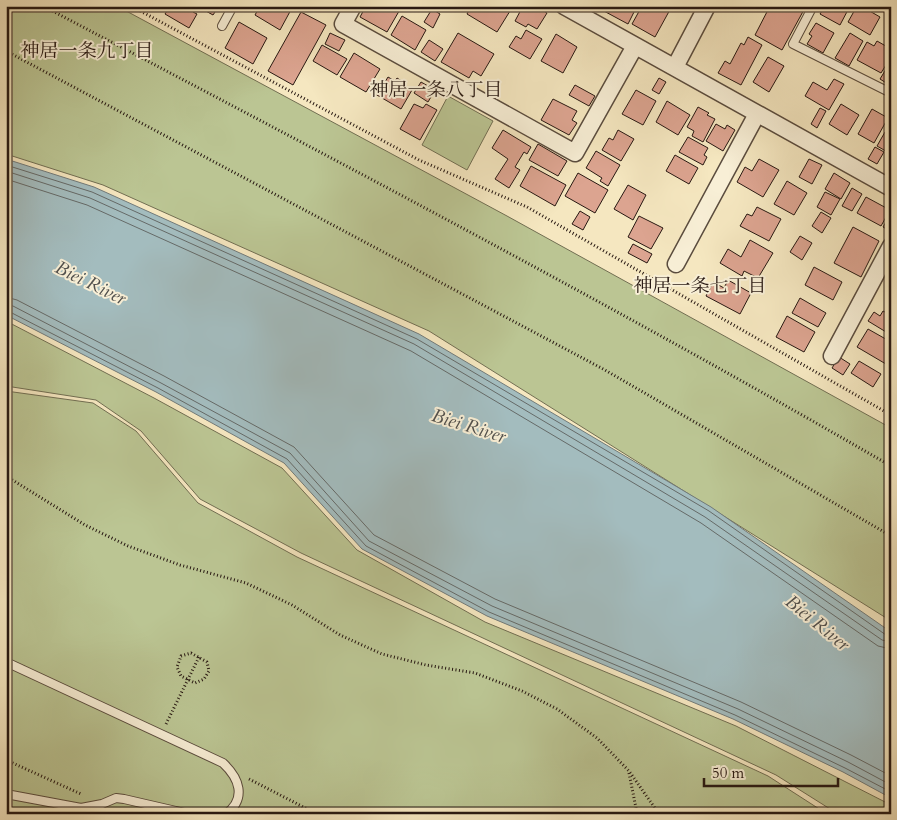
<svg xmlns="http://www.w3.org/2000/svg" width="897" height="820" font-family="Cardo,'Noto Serif JP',serif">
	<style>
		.green { fill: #bbc593; stroke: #716e52 }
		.water { fill: #a3bcbe; stroke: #717a79 }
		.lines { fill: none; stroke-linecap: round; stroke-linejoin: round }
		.shore { stroke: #656a68; stroke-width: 1 }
		.building { fill: #dca490; stroke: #271812 }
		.lane-casing { stroke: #5a4c3e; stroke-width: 10 }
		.street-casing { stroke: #5a4c3e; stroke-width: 19 }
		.path { stroke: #271812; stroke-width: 3; stroke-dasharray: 1 2.5; stroke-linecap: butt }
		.lane { stroke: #f8efd6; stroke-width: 8 }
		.street { stroke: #f8efd6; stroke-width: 16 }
		.labels { text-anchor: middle; stroke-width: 4; stroke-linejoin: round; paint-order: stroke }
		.neighbourhood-label { font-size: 19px; fill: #271812; stroke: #f8efd6 }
		.water-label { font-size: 19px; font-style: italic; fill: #52514e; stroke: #f8efd6 }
	</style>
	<rect width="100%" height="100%" fill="#f5e7c0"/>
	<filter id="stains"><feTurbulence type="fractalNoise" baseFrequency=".004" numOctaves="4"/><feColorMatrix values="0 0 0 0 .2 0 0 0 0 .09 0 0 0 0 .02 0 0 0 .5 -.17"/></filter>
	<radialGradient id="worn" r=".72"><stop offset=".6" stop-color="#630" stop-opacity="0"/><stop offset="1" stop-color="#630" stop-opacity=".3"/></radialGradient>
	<path class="green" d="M6 6H117L507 216 891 428V621L429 331 103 185 6 154Z
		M448 96 493 121 467 170 422 145Z
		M6 321 154 398 282 468 357 550 485 622 736 726 891 805V814H838L776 775 301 553 200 499 141 431 96 400 6 386Z
		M6 391 93 403 136 431 198 503 297 557 768 776 827 814H15L6 810Z"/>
	<path class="water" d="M6 159 94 187 419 334 711 507 891 632V798L843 772 733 719 487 616 362 549 284 463 156 392 6 315Z"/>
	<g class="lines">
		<path class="shore" d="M6 165 92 192 417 339 709 511 886 635 891 636
			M6 171 90 198 414 344 705 517 882 640 891 642
			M6 179 87 205 411 351 701 523 878 646 891 649
			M6 297 17 300 164 376 294 447 374 535 495 599 741 702 851 755 891 776
			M6 305 13 306 161 383 290 453 369 541 492 606 738 709 848 762 891 785
			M6 311 10 312 158 388 287 459 366 546 489 612 735 715 845 768 891 792"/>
	</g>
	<path class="building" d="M170 6H196L193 12 197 14 189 28 165 14Z
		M206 6H219L213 15 204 10Z
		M260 6H293L280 30 255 15Z
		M366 6H402L387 32 360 17Z
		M471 6H502L510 11 497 32 467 14Z
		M523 6H535L547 13 537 29 528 24 526 27 515 21Z
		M604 6H637L628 24 602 10Z
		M642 6H672L655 37 632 24Z
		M770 6H806L782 50 755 35Z
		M825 6H850L840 25 820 14Z
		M857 6H861L880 17 870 35 848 22Z
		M432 9 440 14 433 28 424 22Z
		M301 12 326 25 293 85 268 71Z
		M402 16 426 30 415 50 391 35Z
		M239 22 267 38 253 64 225 48Z
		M816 23 834 33 823 53 807 44 812 36 809 34Z
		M526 30 542 39 530 59 509 47 516 36 521 39Z
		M330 33 345 40 339 51 325 44Z
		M458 33 494 54 481 76 473 71 469 78 441 62Z
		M850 33 863 41 849 66 835 58Z
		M556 34 577 47 563 73 541 61Z
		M748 37 762 45 741 85 718 73 725 61 730 64 741 43 744 45Z
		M429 40 443 49 435 61 421 52Z
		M877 41 891 49V57L881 73 857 60 867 42 874 46Z
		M322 45 347 59 337 75 313 61Z
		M354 53 380 69 366 92 340 77Z
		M768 57 784 66 769 92 753 82Z
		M891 61V86L880 79Z
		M388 77 395 81 397 78 405 83 404 86 412 90 401 109 370 91 375 83 382 87Z
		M659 78 666 82 659 94 652 90Z
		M834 79 844 84 829 110 805 96 813 82 827 90Z
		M421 82 435 90 428 102 414 93Z
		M575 85 595 96 589 106 569 95Z
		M636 90 656 101 643 125 622 114Z
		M553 99 577 111 572 120 577 123 569 135 541 120Z
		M667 101 690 115 678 135 656 122Z
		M414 104 423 108 426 104 437 110 420 140 400 129Z
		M841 104 859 115 847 135 829 124Z
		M698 107 709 113 707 115 715 119 703 142 692 136 694 131 687 127Z
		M820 108 826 111 817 128 811 124Z
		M872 109 888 118 874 143 858 134Z
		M716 124 725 129 727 125 735 130 723 151 706 141Z
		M503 130 531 147 527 154 524 152 515 167 520 170 509 188 495 179 508 159 492 148Z
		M618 130 634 139 621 161 602 150 609 138 613 140Z
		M885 132 891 135V154L877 146Z
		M688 137 708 148 704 155 707 157 703 165 679 152Z
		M538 144 567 161 558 176 529 160Z
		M875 147 884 152 877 164 868 159Z
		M596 151 620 165 608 186 600 181 602 178 586 168Z
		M675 155 698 168 689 184 666 171Z
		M759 159 779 170 763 197 737 182 745 167 752 171Z
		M809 159 822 165 812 184 799 177Z
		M531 166 566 185 555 206 520 186Z
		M578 173 608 190 595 213 565 196Z
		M834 173 850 183 841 199 825 189Z
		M787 181 807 193 794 215 774 204Z
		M628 185 646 195 633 220 614 209Z
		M852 188 862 194 852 211 842 206Z
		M825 192 840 199 831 215 817 207Z
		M866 197 890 210 881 226 857 213Z
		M757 207 781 219 769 241 740 226 747 214 752 216Z
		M580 211 590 217 583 230 572 224Z
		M821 212 831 218 822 233 812 226Z
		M891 214V229L890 231 883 227Z
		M639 216 663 228 651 249 628 237Z
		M853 227 879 241 861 277 834 263Z
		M800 236 812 243 802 260 790 252Z
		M750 240 773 253 758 278 744 271 742 276 720 263 728 249 741 257Z
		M633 244 652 254 647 263 628 253Z
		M814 267 842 282 833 300 805 285Z
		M728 280 751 293 740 314 706 296 713 282 724 288Z
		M800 298 826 313 818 327 792 313Z
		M883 311 891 315V335L868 321 874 312 880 316Z
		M787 316 815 332 804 352 776 337Z
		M868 329 891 342V367L857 347Z
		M839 357 850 364 843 375 832 368Z
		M859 361 881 374 873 387 851 373Z"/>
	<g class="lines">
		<defs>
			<path id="lane" d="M813 6 793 44 891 93
				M222 26 233 6
				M6 662 223 763C239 778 247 798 226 814
				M6 794 81 808 102 804 116 798 124 799 189 814"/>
			<path id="street" d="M353 6 343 24 575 153 635 46
				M564 6 891 188
				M675 67 707 6
				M676 264 757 114
				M832 356 891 246"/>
		</defs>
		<use href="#lane" class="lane-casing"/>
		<use href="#street" class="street-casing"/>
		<path class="path" d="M43 6C328 156 613 305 891 466
			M131 6 419 160 527 207 891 415
			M6 51 605 370 891 536
			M6 476 85 525 128 546 180 565 246 583 292 605 340 635 382 654 426 665 475 673 522 691 557 709 597 738 629 771 659 814
			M191 653 207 662 209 671 204 679 195 683 181 676 177 667 181 656Z
			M166 724 199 657
			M6 760 81 794
			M629 773 636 808V814
			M249 779 317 814"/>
		<use href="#lane" class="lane"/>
		<use href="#street" class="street"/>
	</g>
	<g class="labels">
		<g class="neighbourhood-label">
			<text x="87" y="57">神居一条九丁目</text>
			<text x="436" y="96">神居一条八丁目</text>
			<text x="700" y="292">神居一条七丁目</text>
		</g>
		<g class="water-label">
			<text transform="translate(91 282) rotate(26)" y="7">Biei River</text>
			<text transform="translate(469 425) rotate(17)" y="7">Biei River</text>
			<text transform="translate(818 622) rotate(39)" y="7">Biei River</text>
		</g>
	</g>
	<rect width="897" height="820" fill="none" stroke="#f5e7c0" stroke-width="25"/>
	<rect x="8" y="8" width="882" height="805" fill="none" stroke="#271812" stroke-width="2.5"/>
	<rect x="12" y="12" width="872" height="795" fill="none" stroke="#271812"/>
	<path d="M704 778v8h134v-8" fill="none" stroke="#271812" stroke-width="2.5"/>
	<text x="712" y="778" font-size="15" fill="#271812" stroke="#f8efd6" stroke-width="4" paint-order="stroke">50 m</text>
	<rect width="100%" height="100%" filter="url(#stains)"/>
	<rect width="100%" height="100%" fill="url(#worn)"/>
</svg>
